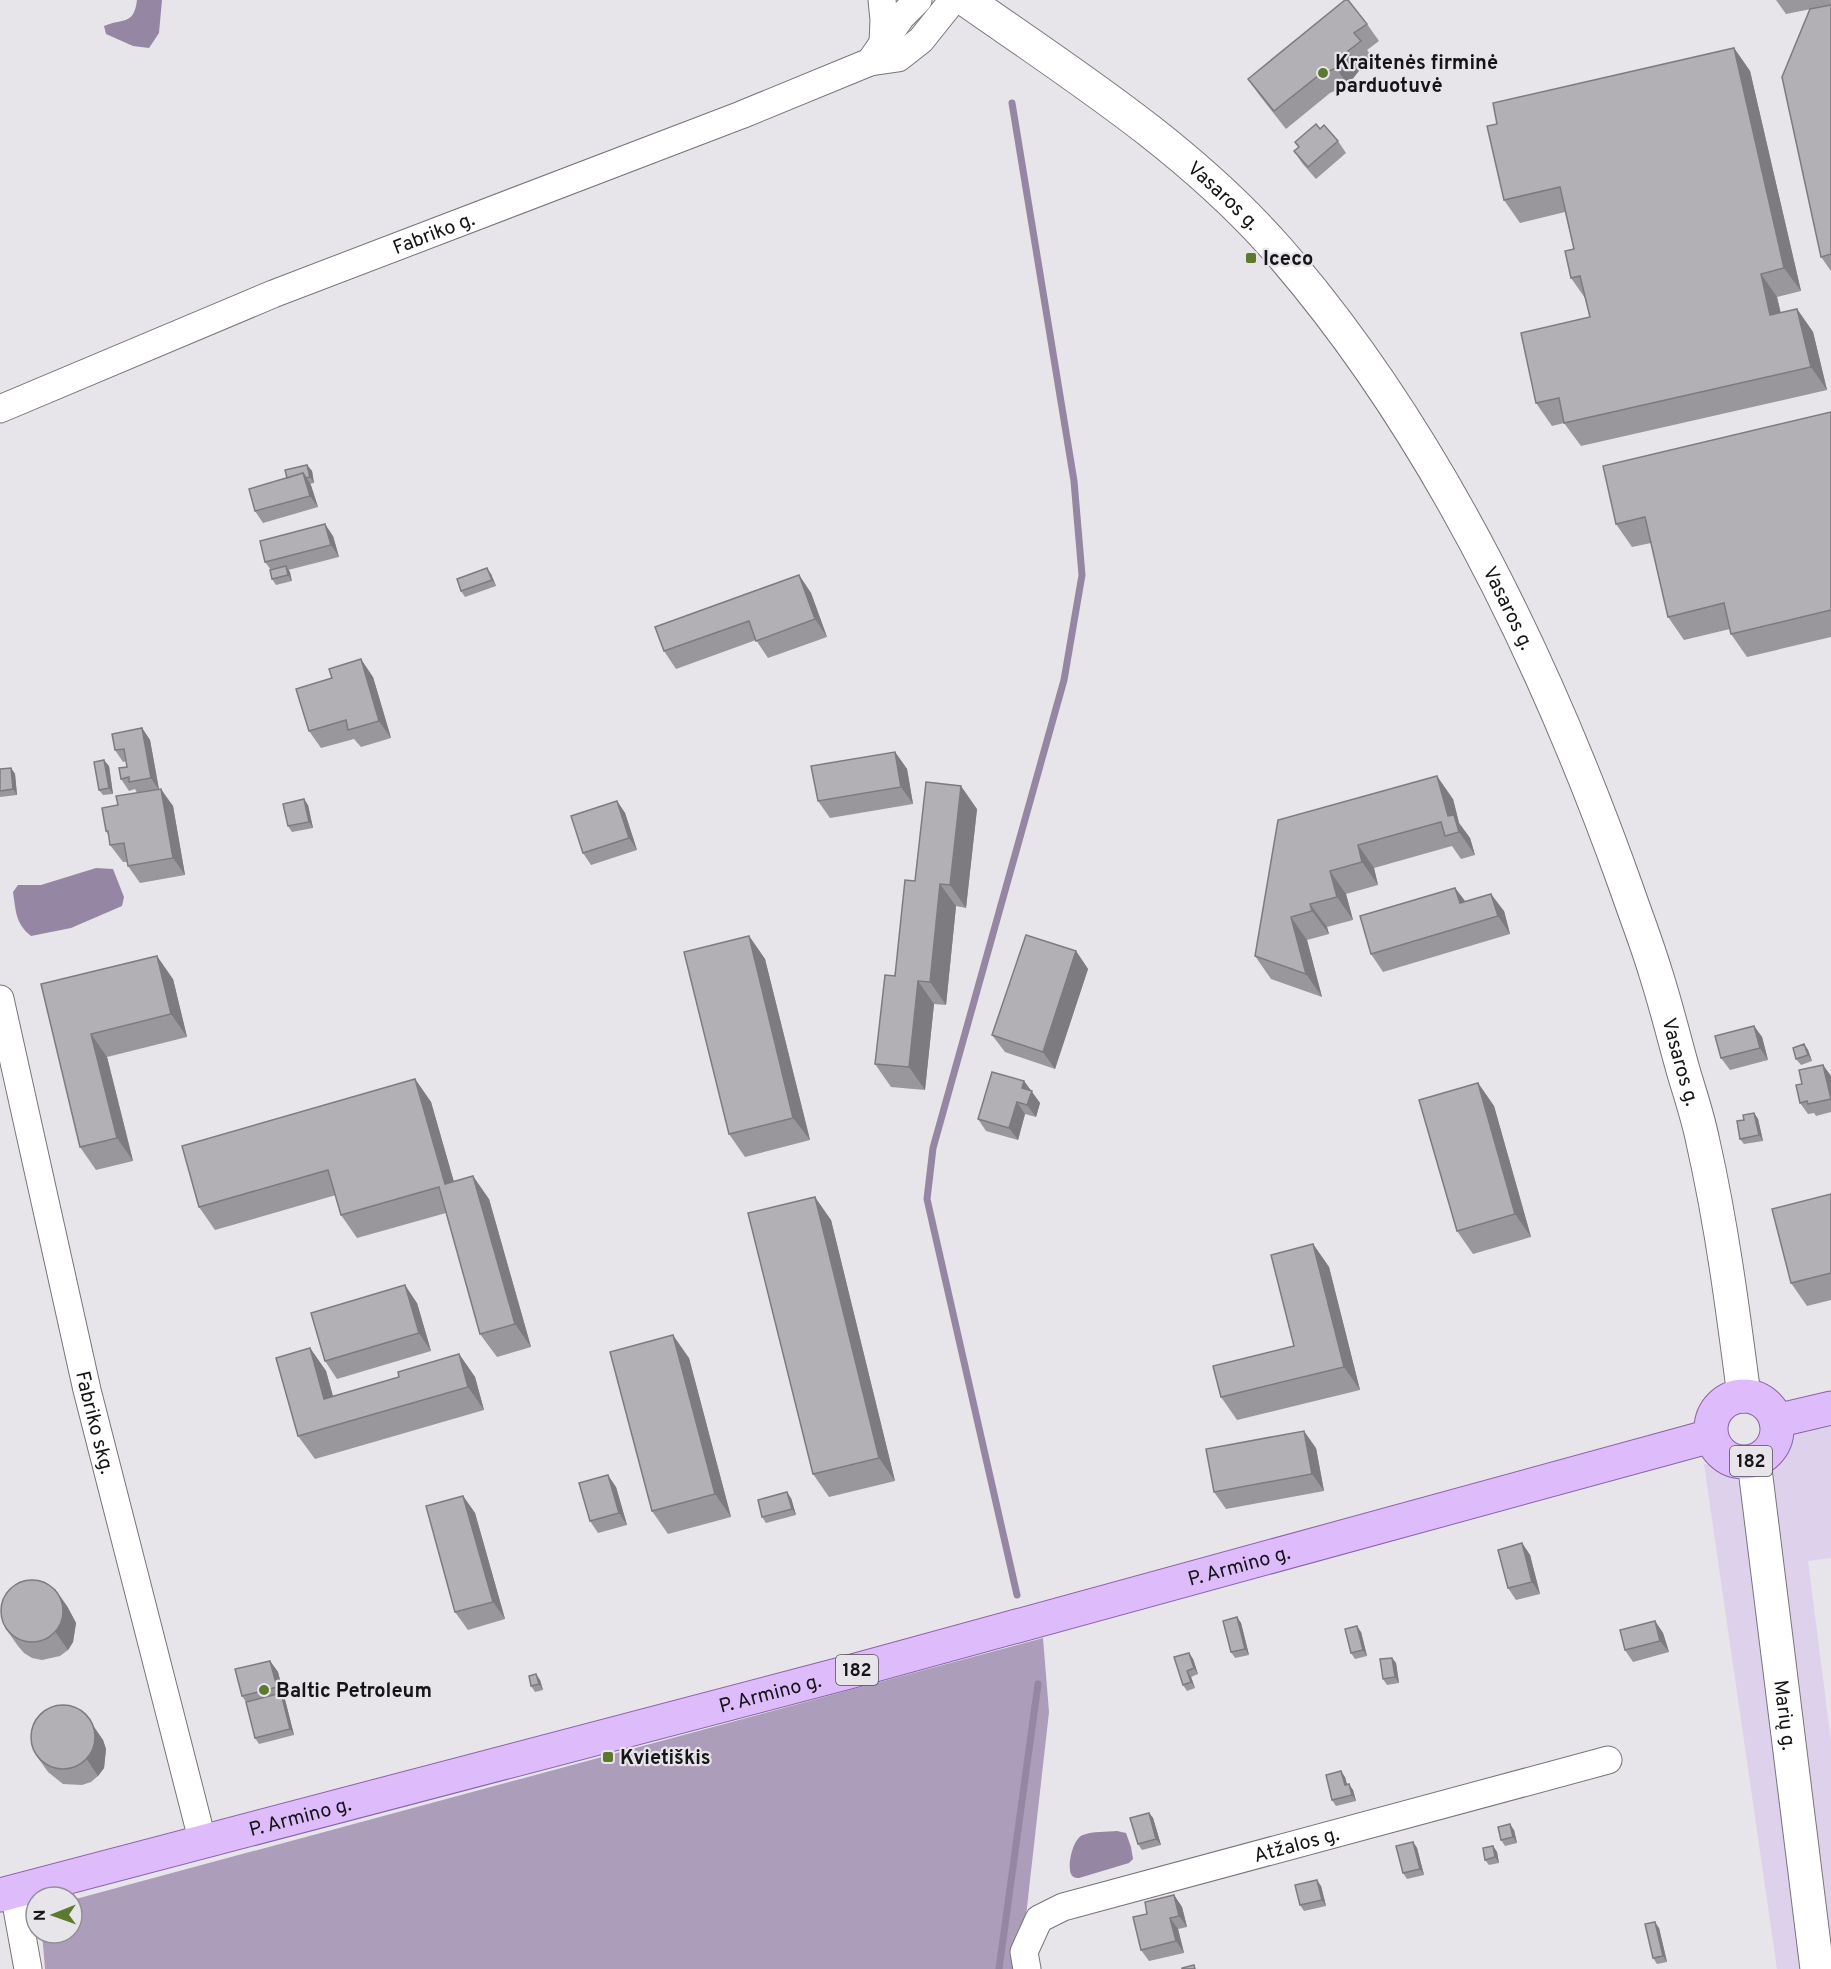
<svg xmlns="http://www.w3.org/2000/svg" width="1831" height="1969" font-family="Overpass,sans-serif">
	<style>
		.green { fill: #ded1eb }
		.forest { fill: #ac9dba }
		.water { fill: #9587a3 }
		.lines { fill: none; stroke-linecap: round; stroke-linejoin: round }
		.stream { stroke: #9587a3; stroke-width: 7 }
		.minor-casing { stroke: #77757a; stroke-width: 29 }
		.tertiary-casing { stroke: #77757a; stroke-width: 35 }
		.primary-casing { stroke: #8963aa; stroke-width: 35 }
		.minor { stroke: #fff; stroke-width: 27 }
		.tertiary { stroke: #fff; stroke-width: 33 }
		.primary { stroke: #debbfb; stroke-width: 33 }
		.wall { fill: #99979c }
		.shaded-wall { fill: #7d7b7f }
		.building { fill: #b2b0b5; stroke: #7d7b7f; stroke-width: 1.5 }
		.poi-dot { fill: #5c792f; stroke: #e7e4ea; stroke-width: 2 }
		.labels { text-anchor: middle; stroke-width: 4.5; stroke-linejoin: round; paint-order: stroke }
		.shield { fill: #e7e4ea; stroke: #545256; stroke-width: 1.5 }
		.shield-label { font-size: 18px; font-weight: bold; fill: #151416 }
		.poi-label { font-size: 20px; font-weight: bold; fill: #151416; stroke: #e7e4ea; text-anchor: start }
		.street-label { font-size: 20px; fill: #151416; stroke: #e7e4ea }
	</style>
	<rect width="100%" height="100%" fill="#e7e4ea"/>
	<path class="green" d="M1831 1422V1558L1808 1561 1831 1741V1969L1769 1458 1777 1444 1791 1434Z
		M1704 1464C1726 1467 1733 1468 1742 1489L1806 1969H1777Z"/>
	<path class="forest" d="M1043 1638 1049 1712 1020 1969H45L42 1933H72V1900Z"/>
	<path class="water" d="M137 0H162L159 33 149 48 133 46 106 34 104 26C122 18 134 26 137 0Z
		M96 868 113 869 124 897 122 906 71 928 31 936C15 923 16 911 13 892L18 885H41Z
		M1117 1831 1126 1833 1131 1847 1133 1859 1129 1863 1079 1878C1076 1878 1073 1878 1071 1874 1067 1865 1073 1838 1083 1835 1093 1831 1107 1832 1117 1831Z"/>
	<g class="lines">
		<path class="stream" d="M1012 103 1074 481 1082 575 1064 680 933 1148 927 1199 1017 1595
			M999 1969 1038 1684"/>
		<defs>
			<g id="minor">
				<path d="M882 0 884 20 883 43"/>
				<path d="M870 62 901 17 918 0"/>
				<path id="s1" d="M0 409 273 294 741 115 870 62 898 58 921 40 953 0"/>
				<path id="s2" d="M0 999 87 1390 203 1843"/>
				<path d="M14 1892 28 1969"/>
				<path id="s3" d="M1027 1969 1024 1952 1039 1919 1063 1907 1608 1760"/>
			</g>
			<g id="tertiary">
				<path id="s4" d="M966 0C1075 76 1188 148 1277 249 1435 430 1546 663 1626 887 1636 916 1647 944 1656 974 1666 1005 1674 1038 1683 1070 1690 1094 1698 1117 1703 1142 1722 1226 1733 1311 1744 1396"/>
				<path id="s5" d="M1754 1461 1817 1969"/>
			</g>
			<g id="primary">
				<circle cx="1744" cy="1429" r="33"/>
				<path d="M1776 1421 1831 1408"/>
				<path id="s6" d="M0 1895 849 1672 1711 1436"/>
			</g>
		</defs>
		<use href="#minor" class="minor-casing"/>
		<use href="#tertiary" class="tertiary-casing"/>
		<use href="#primary" class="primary-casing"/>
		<use href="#minor" class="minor"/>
		<use href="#tertiary" class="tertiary"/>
		<use href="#primary" class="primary"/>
	</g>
	<path class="wall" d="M1776 0H1831V5L1786 14Z
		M1831 5V271L1821 257Z
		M1367 24 1379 41 1367 50 1373 58 1361 68 1348 85 1330 93 1286 129 1260 96 1248 79Z
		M1734 48 1750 71 1801 291 1777 297 1781 313 1797 309 1813 332 1827 390 1581 446 1564 423 1552 426 1536 403 1590 317 1585 298 1571 278 1574 249 1565 212 1520 223 1504 200 1497 124Z
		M1320 129 1338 141 1346 153 1316 179 1302 163 1294 151 1299 148 1295 142Z
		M1831 412V637L1747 657 1731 634 1730 629 1684 640 1668 617 1651 543 1632 547 1616 524Z
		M307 465 312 471 314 483 310 484 318 507 263 523 255 511 287 478Z
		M333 536 339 557 288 570 292 581 276 585 272 579 271 570 265 562Z
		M491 574 496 586 465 597 461 591Z
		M799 575 811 593 827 637 768 658 756 640 676 669 664 651Z
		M373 677 391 738 361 747 354 739 321 748 309 731Z
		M142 728 150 740 159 789 173 806 185 875 140 883 128 866 127 862H123L110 845 109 836 106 831 118 805 137 793 135 789 129 791 121 779 127 767 126 761 123 762 115 750Z
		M895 752 907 769 913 804 830 818 818 801Z
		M109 766 113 794 103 795 99 790Z
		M11 768 15 774 17 795 0 797V769Z
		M1453 799 1459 823 1470 838 1475 855 1461 859 1452 846 1374 868 1378 885 1346 894 1353 920 1327 927 1329 934 1307 940 1322 997 1271 979 1255 956 1278 820Z
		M617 801 625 813 637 850 591 865 583 853Z
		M308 805 313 828 292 832 288 826Z
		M977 809 966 908 956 906 946 1005 934 1004 925 1090 891 1087 875 1064 915 881Z
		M1455 888 1465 901 1504 911 1510 934 1383 972 1371 954Z
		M749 936 765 959 810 1140 745 1157 729 1134Z
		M1076 951 1088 969 1055 1069 1005 1052 992 1035Z
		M173 979 187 1037 107 1057 133 1161 96 1170 80 1147 41 984Z
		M1754 1026 1762 1037 1768 1060 1730 1070 1721 1058Z
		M1804 1044 1808 1050 1812 1061 1801 1065 1796 1059Z
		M1823 1065 1831 1076V1112L1816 1116 1814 1113 1808 1114 1800 1103 1802 1084Z
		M415 1079 431 1102 454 1182 489 1199 531 1347 497 1357 480 1334 446 1213 357 1238 341 1215 336 1195 215 1230 199 1207Z
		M1024 1081 1040 1103 1036 1117 1025 1114 1018 1140 986 1131 978 1119Z
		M1478 1083 1494 1106 1531 1237 1473 1254 1457 1231Z
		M1754 1113 1758 1119 1763 1141 1744 1144 1740 1139 1744 1120Z
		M1831 1194V1300L1807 1306 1791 1283Z
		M831 1220 895 1481 829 1497 813 1474Z
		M1313 1244 1329 1267 1360 1390 1237 1420 1221 1397 1294 1346Z
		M417 1303 431 1351 337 1379 325 1361Z
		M310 1348 326 1371 333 1396 399 1377 459 1354 475 1377 484 1410 315 1459 298 1436Z
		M689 1358 731 1517 668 1534 652 1511Z
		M1316 1448 1324 1491 1226 1509 1214 1492Z
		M616 1487 627 1525 598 1533 590 1521Z
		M463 1496 475 1513 505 1619 468 1630 455 1612Z
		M791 1498 796 1515 766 1523 762 1517Z
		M1522 1543 1530 1555 1540 1594 1516 1600 1508 1588Z
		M67 1606 76 1623 73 1642 68 1650 60 1656 42 1660 32 1658 24 1653 18 1646 6 1629Z
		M1237 1617 1241 1623 1249 1655 1235 1658 1231 1652Z
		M1655 1621 1663 1633 1669 1652 1633 1662 1625 1650Z
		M1361 1632 1367 1656 1355 1659 1351 1653Z
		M1189 1653 1193 1659 1198 1674 1191 1677 1195 1688 1187 1691 1183 1685Z
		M1392 1658 1396 1663 1399 1683 1387 1685 1383 1679Z
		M270 1661 278 1672 294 1735 259 1744 255 1738 246 1702 242 1696Z
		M540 1680 543 1690 535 1692 531 1686Z
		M86 1715 103 1740 106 1749 104 1768 98 1776 91 1782 82 1785 63 1784 48 1772 36 1755Z
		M1345 1777 1347 1785 1353 1790 1356 1801 1336 1806 1332 1800Z
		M1149 1813 1153 1818 1161 1845 1142 1850 1138 1844Z
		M1514 1830 1517 1843 1505 1846 1501 1840Z
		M1413 1842 1417 1848 1424 1875 1407 1879 1403 1873Z
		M1493 1846 1497 1852 1499 1863 1489 1865 1485 1860Z
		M1321 1886 1326 1906 1304 1911 1300 1905Z
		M1174 1895 1182 1907 1187 1927 1178 1929 1184 1953 1149 1961 1141 1950 1147 1914Z
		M1659 1928 1667 1962 1657 1964 1653 1958Z"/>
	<path class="shaded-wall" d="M1734 48 1750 71 1801 291 1784 268Z
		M1348 51 1361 68 1348 85 1336 68Z
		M1761 274 1777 297 1786 338 1770 315Z
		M1797 309 1813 332 1827 390 1811 367Z
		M307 465 312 471 314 483 310 477Z
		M303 473 311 485 318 507 310 496Z
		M325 524 333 536 339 557 331 545Z
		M286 566 290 572 292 581 288 575Z
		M487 568 491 574 496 586 492 580Z
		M799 575 811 593 827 637 815 619Z
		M361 659 373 677 391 738 379 721Z
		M142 728 150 740 159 790 151 778Z
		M895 752 907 769 913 804 901 787Z
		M104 760 109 766 113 794 109 788Z
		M11 768 15 774 17 795 13 789Z
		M1437 776 1453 799 1459 823 1470 838 1475 855 1448 816Z
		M961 786 977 809 966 908 950 885Z
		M161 789 173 806 185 875 173 858Z
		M304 799 308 805 313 828 309 822Z
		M617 801 625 813 637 850 629 838Z
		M1358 845 1374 868 1378 885 1362 862Z
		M1330 871 1346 894 1353 920 1337 897Z
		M940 884 956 906 946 1005 930 982Z
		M1455 888 1468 905 1460 903Z
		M1491 894 1504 911 1510 934 1498 916Z
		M1310 904 1327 927 1329 934 1312 911Z
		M1291 917 1307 940 1322 997 1306 974Z
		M749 936 765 959 810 1140 793 1118Z
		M1076 951 1088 969 1055 1069 1043 1052Z
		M157 956 173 979 187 1037 171 1014Z
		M918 981 934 1004 925 1090 909 1067Z
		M1754 1026 1762 1037 1768 1060 1760 1048Z
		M91 1034 107 1057 133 1161 117 1138Z
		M1804 1044 1808 1050 1812 1061 1808 1055Z
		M1823 1065 1831 1076V1098Z
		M415 1079 431 1102 461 1207 445 1184Z
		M1024 1081 1040 1103 1036 1117 1027 1105 1022 1088Z
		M1478 1083 1494 1106 1531 1237 1515 1214Z
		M1017 1102 1025 1114 1018 1140 1009 1128Z
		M1754 1113 1758 1119 1763 1141 1759 1135Z
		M473 1176 489 1199 531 1347 515 1324Z
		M815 1197 831 1220 895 1481 879 1458Z
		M1313 1244 1329 1267 1360 1390 1344 1367Z
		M405 1285 417 1303 431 1351 419 1333Z
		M673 1335 689 1358 731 1517 715 1494Z
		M310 1348 326 1371 340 1422 324 1399Z
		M459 1354 475 1377 484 1410 468 1387Z
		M1304 1431 1316 1448 1324 1491 1312 1474Z
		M608 1475 616 1487 627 1525 619 1513Z
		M787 1492 791 1498 796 1515 792 1509Z
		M463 1496 475 1513 505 1619 493 1602Z
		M1522 1543 1530 1555 1540 1594 1532 1582Z
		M55 1589 67 1606 76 1623 73 1642 68 1650 56 1633Z
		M1237 1617 1241 1623 1249 1655 1245 1649Z
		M1655 1621 1663 1633 1669 1652 1660 1641Z
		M1357 1626 1361 1632 1367 1656 1363 1650Z
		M1189 1653 1193 1659 1198 1674 1194 1668Z
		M1392 1658 1396 1663 1399 1683 1395 1677Z
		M270 1661 278 1672 294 1735 290 1729 281 1693 277 1687Z
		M1187 1671 1191 1677 1195 1688 1191 1682Z
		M536 1674 540 1680 543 1690 539 1684Z
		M91 1723 103 1740 106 1749 104 1768 98 1776 86 1758Z
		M1341 1771 1345 1777 1349 1791 1345 1785Z
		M1349 1784 1353 1790 1356 1801 1352 1795Z
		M1149 1813 1153 1818 1161 1845 1156 1839Z
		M1510 1824 1514 1830 1517 1843 1513 1837Z
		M1413 1842 1417 1848 1424 1875 1420 1869Z
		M1493 1846 1497 1852 1499 1863 1495 1857Z
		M1317 1880 1321 1886 1326 1906 1322 1900Z
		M1174 1895 1182 1907 1187 1927 1179 1916Z
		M1170 1918 1178 1929 1184 1953 1176 1941Z
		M1655 1922 1659 1928 1667 1962 1663 1956Z"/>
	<path class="building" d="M1345 0H1348L1367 24 1354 33 1361 41 1348 51 1336 68 1318 76 1274 111 1248 79Z
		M1831 5V254L1821 257 1782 77 1810 9Z
		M1734 48 1784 268 1761 274 1770 315 1797 309 1811 367 1564 423 1559 398 1536 403 1521 333 1590 317 1580 276 1571 278 1565 251 1574 249 1560 187 1504 200 1487 126 1497 124 1493 103Z
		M1316 124 1320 129 1324 125 1338 141 1308 167 1294 151 1299 147 1295 142Z
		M1831 412V610L1731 634 1724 603 1668 617 1645 517 1616 524 1603 466Z
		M307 465 310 477 306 478 303 473 287 478 285 470Z
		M303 473 310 496 255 511 249 489Z
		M325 524 331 545 265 562 260 541Z
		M286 566 288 575 272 579 270 570Z
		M487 568 492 580 461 591 457 579Z
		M799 575 815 619 756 641 749 621 664 651 655 627Z
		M361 659 379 721 348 730 346 720 309 731 296 689 332 678 329 669Z
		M142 728 151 778 129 782V777L121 779 119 768 127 767 124 749 115 750 112 734Z
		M895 752 901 787 818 801 811 766Z
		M104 760 109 788 99 790 94 762Z
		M11 768 13 789 0 791V769Z
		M1437 776 1448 816 1454 815 1459 832 1445 836 1441 822 1358 845 1362 862 1330 871 1337 897 1310 904 1312 911 1291 917 1306 974 1255 956 1278 820Z
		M926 782 961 786 950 885 940 884 930 982 918 981 909 1067 875 1064 885 975 895 976 905 880 915 881Z
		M161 789 173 858 128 866 124 843 110 845 108 831H106L102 808 118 805 116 796Z
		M304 799 309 822 288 826 283 804Z
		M617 801 629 838 583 853 571 816Z
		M1455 888 1460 903 1491 894 1498 916 1371 954 1360 916Z
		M1026 935 1076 951 1043 1052 992 1035Z
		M749 936 793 1118 729 1134 684 952Z
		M157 956 171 1014 91 1034 117 1138 80 1147 41 984Z
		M1754 1026 1760 1048 1721 1058 1715 1036Z
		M1804 1044 1808 1055 1796 1059 1793 1048Z
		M1823 1065 1831 1099 1808 1104 1807 1101 1800 1103 1796 1085 1802 1084 1799 1070Z
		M992 1072 1024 1081 1022 1088 1032 1091 1027 1105 1017 1102 1009 1128 978 1119Z
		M415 1079 445 1184 473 1176 515 1324 480 1334 439 1187 341 1215 328 1170 199 1207 182 1146Z
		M1478 1083 1515 1214 1457 1231 1419 1100Z
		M1754 1113 1759 1135 1740 1139 1737 1121 1744 1120 1743 1115Z
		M1831 1194V1273L1791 1283 1772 1209Z
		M815 1197 879 1458 813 1474 748 1213Z
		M1313 1244 1344 1367 1221 1397 1213 1366 1294 1346 1271 1255Z
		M405 1285 419 1333 325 1361 311 1313Z
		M673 1335 715 1494 652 1511 610 1352Z
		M310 1348 324 1399 399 1377 398 1372 459 1354 468 1387 298 1436 276 1358Z
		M1304 1431 1312 1474 1214 1492 1206 1449Z
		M608 1475 619 1513 590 1521 579 1483Z
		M787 1492 792 1509 762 1517 758 1500Z
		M463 1496 493 1602 455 1612 426 1506Z
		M1522 1543 1532 1582 1508 1588 1498 1550Z
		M1 1611a31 31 0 1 1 62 0a31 31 0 1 1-62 0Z
		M1237 1617 1245 1649 1231 1652 1223 1621Z
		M1655 1621 1660 1641 1625 1650 1620 1630Z
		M1357 1626 1363 1650 1351 1653 1345 1629Z
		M1189 1653 1194 1668 1187 1671 1191 1682 1183 1685 1174 1657Z
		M1392 1658 1395 1677 1383 1679 1380 1659Z
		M270 1661 277 1687 242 1696 235 1669Z
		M536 1674 539 1684 531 1686 529 1676Z
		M281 1693 290 1729 255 1738 246 1702Z
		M31 1737a32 32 0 1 1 64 0a32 32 0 1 1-64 0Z
		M1341 1771 1345 1785 1349 1784 1352 1795 1332 1800 1326 1775Z
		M1149 1813 1156 1839 1138 1844 1130 1818Z
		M1510 1824 1513 1837 1501 1840 1498 1827Z
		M1413 1842 1420 1869 1403 1873 1396 1846Z
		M1493 1846 1495 1857 1485 1860 1483 1848Z
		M1317 1880 1322 1900 1300 1905 1295 1885Z
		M1174 1895 1179 1916 1170 1918 1176 1941 1141 1950 1133 1917 1147 1914 1145 1902Z
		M1655 1922 1663 1956 1653 1958 1645 1924Z
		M1194 1965 1195 1969H1182V1968Z"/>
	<g class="poi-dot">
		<circle cx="1323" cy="73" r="6"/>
		<rect x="1245" y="252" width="12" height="12" rx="3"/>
		<circle cx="264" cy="1690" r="6"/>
		<rect x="602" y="1751" width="12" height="12" rx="3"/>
	</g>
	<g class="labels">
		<g class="shield">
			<rect x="1730" y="1446" width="42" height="30" rx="4.5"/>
			<rect x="836" y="1655" width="42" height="30" rx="4.5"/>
		</g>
		<g class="shield-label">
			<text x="1751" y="1467">182</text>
			<text x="857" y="1676">182</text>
		</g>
		<g class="poi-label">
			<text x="1335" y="69">Kraitenės firminė<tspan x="1335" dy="23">parduotuvė</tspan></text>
			<text x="1263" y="265">Iceco</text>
			<text x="276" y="1697">Baltic Petroleum</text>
			<text x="620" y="1764">Kvietiškis</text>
		</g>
		<g class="street-label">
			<text dy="7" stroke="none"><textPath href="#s4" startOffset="324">Vasaros g.</textPath></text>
			<text dy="7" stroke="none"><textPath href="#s1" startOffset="468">Fabriko g.</textPath></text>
			<text dy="7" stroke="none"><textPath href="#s4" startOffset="828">Vasaros g.</textPath></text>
			<text dy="7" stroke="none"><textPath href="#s4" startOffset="1314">Vasaros g.</textPath></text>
			<text dy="7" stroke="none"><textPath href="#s2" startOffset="434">Fabriko skg.</textPath></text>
			<text dy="7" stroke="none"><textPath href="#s6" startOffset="1282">P. Armino g.</textPath></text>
			<text dy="7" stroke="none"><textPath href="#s6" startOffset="796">P. Armino g.</textPath></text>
			<text dy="7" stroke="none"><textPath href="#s5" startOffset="256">Marių g.</textPath></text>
			<text dy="7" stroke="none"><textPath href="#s6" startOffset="310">P. Armino g.</textPath></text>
			<text dy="7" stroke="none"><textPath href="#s3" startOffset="322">Atžalos g.</textPath></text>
		</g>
	</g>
	<g transform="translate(54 1915) rotate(269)"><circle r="28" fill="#e7e4ea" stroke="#939195" stroke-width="1.5"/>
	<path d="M0-4.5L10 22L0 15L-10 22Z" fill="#5c792f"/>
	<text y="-9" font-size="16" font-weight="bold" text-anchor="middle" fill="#151416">N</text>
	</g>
</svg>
